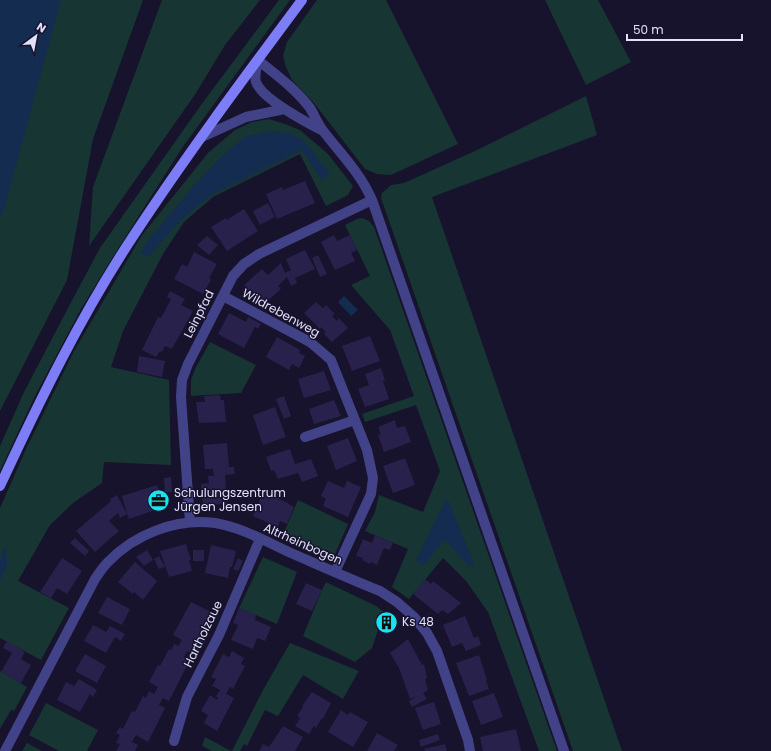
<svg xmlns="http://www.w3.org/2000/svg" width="771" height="751" font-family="Poppins,sans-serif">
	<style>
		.green { fill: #173533 }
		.water { fill: #132c50 }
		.building { fill: #28214c }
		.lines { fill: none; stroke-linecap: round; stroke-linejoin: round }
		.street { stroke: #424288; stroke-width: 10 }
		.secondary { stroke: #7d7ef7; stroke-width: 10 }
		.labels { text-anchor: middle; stroke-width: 3; stroke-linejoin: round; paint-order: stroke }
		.street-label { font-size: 12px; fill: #e2e0fd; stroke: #17132c }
		.poi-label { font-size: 12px; fill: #e2e0fd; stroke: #17132c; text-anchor: start }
	</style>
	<rect width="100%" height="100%" fill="#17132c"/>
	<path class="green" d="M0 0H143L93 139 67 280 0 411Z
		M162 0H260L225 45 196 93 89 246 93 187Z
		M279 0H290L182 148 114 255 81 309 34 398 0 471V446L24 392 68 308 100 248 201 105Z
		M317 0H386L458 144 391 175 377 174 365 169 314 103 292 80 286 67 283 56 287 42Z
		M545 0H598L631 62 586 85Z
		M586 96 597 135 432 197 622 751H573L381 198 382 193 391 185 404 183 475 151Z
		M269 119 285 124 300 130 328 154 353 186 348 195 326 206 300 154 213 197 184 222 163 254 123 331 111 367 169 380 171 465 104 462 102 483 73 503 50 525 18 581 69 608 41 660 0 638V508L26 449 74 351 142 235 208 153 235 130 252 122Z
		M362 218 369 221 374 227 557 751H539L488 612 466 581 443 558 409 599 392 587 408 549 365 531 375 512 379 495 423 512 440 471 416 405 365 422 362 414 414 396 390 330 351 285 370 276 345 225 357 219Z
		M210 342 256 365 241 393 191 396V380L196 367Z
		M298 500 348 524 333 559 282 537Z
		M263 557 297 572 277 624 239 608Z
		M326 582 376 606 384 612 372 648 355 662 303 636 322 590Z
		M290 643 359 671 357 674 343 699 303 675 278 716 265 710 247 746 244 744 240 751H232L263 690Z
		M0 671 27 687 14 711 11 710 0 729Z
		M46 703 98 730 87 751H59L29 735Z
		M205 737 231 751H212L202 746Z
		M27 743 42 751H22Z"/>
	<path class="water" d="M0 0H61L4 209 0 217Z
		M272 131 291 134 304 141 330 174 322 180 302 150 211 195 180 221 148 257 141 253 148 241 191 189 220 158 246 136Z
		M344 296 358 310 351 316 338 302Z
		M447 498 474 563 469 566 445 540 423 565 416 560Z
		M6 546 7 566 0 580V559Z"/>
	<path class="building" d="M305 181 315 203 277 219 266 194 282 187 283 190Z
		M268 203 275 217 260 225 253 211Z
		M244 209 258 231 227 251 211 227 226 218 227 220Z
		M334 235 337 241 350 235 357 250 351 253 355 261 335 270 321 242Z
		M207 236 218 245 209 255 197 245Z
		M305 250 315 269 295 278 297 283 291 286 287 277 278 286 281 289 263 305 244 285 262 269 268 275 281 263 285 273 291 270 286 259Z
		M194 252 217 264 209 278 211 280 203 294 174 279 182 264 187 267Z
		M318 255 327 274 320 277 312 258Z
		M170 291 185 299 181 305 193 311 172 349 165 346 162 352 160 351 156 357 142 350 158 317 161 318 171 299 167 297Z
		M316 302 323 308 326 305 335 314 332 316 337 321 339 318 348 328 332 342 324 334 326 332 321 327 320 329 304 313Z
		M229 313 246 322 248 317 261 324 258 329 255 327 244 348 218 334Z
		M370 336 380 361 352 371 342 346Z
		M277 337 300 350 299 353 305 356 299 368 292 364 289 370 266 357Z
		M139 356 165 361 162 377 137 372Z
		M381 368 385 380 383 381 389 399 365 407 358 389 369 385 365 374Z
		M324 371 331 390 304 398 298 379Z
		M220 395 221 400H224L226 422 199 423 196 402H205L204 396Z
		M284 396 291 416 284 419 276 399Z
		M334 400 341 416 314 424 309 409Z
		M275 407 286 437 263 445 253 415Z
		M395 420 397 428 405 426 411 442 384 452 378 435 381 434 378 427Z
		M348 438 357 461 336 470 327 446Z
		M227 443 229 467H234L235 474 225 475 227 504 203 505 201 484 209 483 208 476H214L213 469H205L203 445Z
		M290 449 295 464 311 459 318 476 302 482 298 473 278 479 274 470 271 471 266 457Z
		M405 458 415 485 393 493 383 466Z
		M171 477 172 492H165L164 478Z
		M328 481 344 488 347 481 361 487 348 517 323 506 326 499 321 496Z
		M157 485 164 507 129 519 127 514 120 518 118 513 109 521 119 531 95 552 76 531 111 501 110 499 117 495 127 514 122 496Z
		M263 492 288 503V504L294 507 287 524 280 521 278 527 253 516Z
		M375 535 393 543 390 550 384 548 377 565 371 562 370 564 362 560 363 558 356 556 363 539 372 543Z
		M75 538 89 551 85 556 70 543Z
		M186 544 191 560H189L192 571 169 577 160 551Z
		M211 545 236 551 232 567H230L228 578 205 573Z
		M147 550 153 560 144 566 136 557Z
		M193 550H204V561H193Z
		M159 556 165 567 159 569 154 559Z
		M62 558 82 571 67 594 57 588 51 598 40 592Z
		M238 558 243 561 238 571 233 569Z
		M135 562 157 581 143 600 134 592 133 594 118 582Z
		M425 579 431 584 433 581 461 603 448 614 442 610 438 614 413 594Z
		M306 583 322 590 312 611 296 604Z
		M107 597 130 609 122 625 98 613Z
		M191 602 213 613 199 639 205 642 197 656 187 651 184 657 190 660 169 701 163 698 159 705 165 708 148 742 136 735 132 742 138 745 135 751H116L120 744 116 743 120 735 116 733 120 727 123 729 132 711 135 712 143 696 146 698 149 691 154 694 158 687 149 682 158 665 160 666 169 649 171 650 174 644 178 646 182 640 173 635Z
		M239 608 256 615 255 620 271 627 265 641 257 638 253 649 231 640 238 625 233 623Z
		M465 616 474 638 478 636 481 645 466 651 462 643 452 647 443 625Z
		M385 618 391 621 389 626 382 623Z
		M93 625 106 632 110 626 125 634 121 641 115 637 106 653 84 641Z
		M408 639 422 665 424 664 427 678 425 679 428 690 423 693 427 699 412 707 409 701 417 696 410 699 399 668 390 653Z
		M7 641 25 652 21 659 31 665 21 683 1 672 12 653 3 648Z
		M232 651 244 658 241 664 245 666 233 689 230 687 226 694 234 698 217 731 204 723 208 715 201 711 210 695 217 700 218 698 216 696 220 690 212 686 216 679 211 677 223 654 229 657Z
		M85 654 106 666 97 683 75 671Z
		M479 655 487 680 486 681 489 689 469 696 456 663Z
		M79 679 97 690 93 697 90 694 80 712 57 700 66 682 74 686Z
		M312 692 331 703 323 719 322 718 316 728 314 726 309 734 295 726 300 718 297 716 303 707 302 706Z
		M494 693 503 717 481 725 472 701Z
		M434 702 441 724 423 730 415 708Z
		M341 710 348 715 350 712 368 722 353 747 328 732Z
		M283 726 303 737 295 751H259L263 744 269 747Z
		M516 729 521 751H483L480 737Z
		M377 733 398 745 394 751H367Z
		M438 734 440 740 421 747 419 740Z
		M445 744 447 751H425L424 749Z"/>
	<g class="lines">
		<path class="street" d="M258 60C276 75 296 89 310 108 315 116 318 125 324 132 341 154 361 174 372 200L564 751
			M258 60C257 66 254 76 256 82 262 99 306 122 323 131
			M202 137 246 117 285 109
			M223 296 310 342 331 360 367 450 373 478 371 494 335 572
			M305 437 355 420
			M190 522 181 397 182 380 188 364 233 276 244 264 259 254 372 200
			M174 741 187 697 219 635 260 539
			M5 751 95 579C99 573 103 567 108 562 135 534 176 518 215 523 241 527 267 542 291 553 321 566 350 579 380 591L397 602 414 617 427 633 437 651 468 740 470 751"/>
		<path class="secondary" d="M0 486C39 402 80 317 132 238 185 157 244 78 302 0"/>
	</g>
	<defs>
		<symbol id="office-disc" viewBox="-11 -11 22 22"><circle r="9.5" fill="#18e3f1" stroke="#17132c"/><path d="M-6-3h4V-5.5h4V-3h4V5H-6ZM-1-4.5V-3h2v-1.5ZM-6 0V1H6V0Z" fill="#111"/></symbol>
		<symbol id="building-disc" viewBox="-11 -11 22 22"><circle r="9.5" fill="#18e3f1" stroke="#17132c"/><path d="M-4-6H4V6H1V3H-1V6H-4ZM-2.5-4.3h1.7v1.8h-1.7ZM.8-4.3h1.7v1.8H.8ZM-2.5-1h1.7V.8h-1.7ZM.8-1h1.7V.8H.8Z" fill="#111"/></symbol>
	</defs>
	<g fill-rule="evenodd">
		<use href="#office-disc" x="146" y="488" width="25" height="25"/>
		<use href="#building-disc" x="374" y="610" width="25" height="25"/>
	</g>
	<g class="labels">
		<g class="street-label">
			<text transform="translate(281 313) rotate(29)" y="4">Wildrebenweg</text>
			<text transform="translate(199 314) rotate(-63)" y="4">Leinpfad</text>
			<text transform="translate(303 544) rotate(24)" y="4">Altrheinbogen</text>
			<text transform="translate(203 634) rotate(-64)" y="4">Hartholzaue</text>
		</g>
		<g class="poi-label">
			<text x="174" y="497">Schulungszentrum<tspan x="174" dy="14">Jürgen Jensen</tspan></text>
			<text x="402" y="626">Ks 48</text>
		</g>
	</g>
	<g transform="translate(36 36) rotate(32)" stroke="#17132c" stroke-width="3" paint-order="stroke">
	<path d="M0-3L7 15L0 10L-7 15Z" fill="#e2e0fd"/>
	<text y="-6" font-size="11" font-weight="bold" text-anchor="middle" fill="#e2e0fd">N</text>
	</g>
	<path d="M627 34v6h115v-6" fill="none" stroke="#e2e0fd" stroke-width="2"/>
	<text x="633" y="34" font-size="12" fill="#e2e0fd" stroke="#17132c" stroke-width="3" paint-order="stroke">50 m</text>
</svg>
